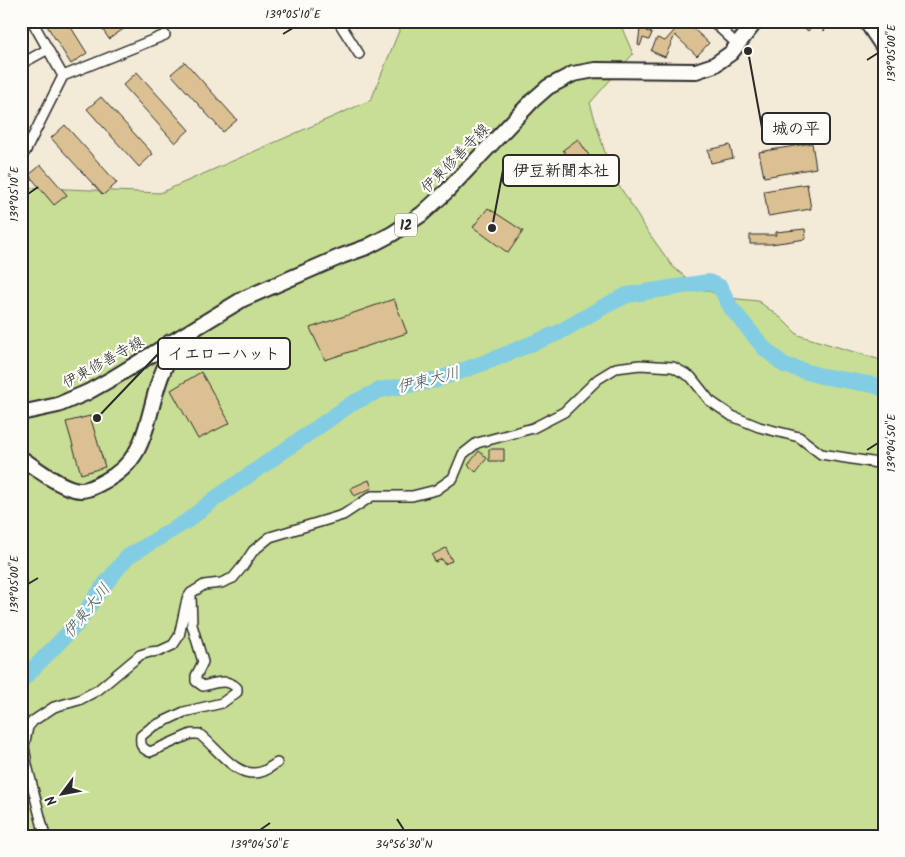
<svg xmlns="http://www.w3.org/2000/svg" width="905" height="857" font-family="Kalam,'Klee One',sans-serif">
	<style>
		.green { fill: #c7de94; stroke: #798460 }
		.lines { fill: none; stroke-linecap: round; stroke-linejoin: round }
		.river { stroke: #83cde4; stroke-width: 16 }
		.building { fill: #dbc191; stroke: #2b2b2b }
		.lane-casing { stroke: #2b2b2b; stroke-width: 8 }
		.street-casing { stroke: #2b2b2b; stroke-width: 12 }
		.primary-casing { stroke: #2b2b2b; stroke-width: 18 }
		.lane { stroke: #fdfcf7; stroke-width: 4.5 }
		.street { stroke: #fdfcf7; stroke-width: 9 }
		.primary { stroke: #fdfcf7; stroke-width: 14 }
		.ticks { fill: none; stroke: #2b2b2b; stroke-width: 2 }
		.labels { text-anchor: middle; stroke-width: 4.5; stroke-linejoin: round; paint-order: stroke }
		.shield { fill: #fdfcf7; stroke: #6a6a68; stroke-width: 1 }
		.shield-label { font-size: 14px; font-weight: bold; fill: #2b2b2b }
		.street-label { font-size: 15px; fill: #2b2b2b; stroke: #fdfcf7 }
		.water-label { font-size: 16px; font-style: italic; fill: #455c62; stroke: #fdfcf7 }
		.leader { fill: none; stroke: #2b2b2b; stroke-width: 2 }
		.callout-dot { fill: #2b2b2b; stroke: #fdfcf7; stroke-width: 2 }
		.callout { fill: #fdfcf7; stroke: #2b2b2b; stroke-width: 2 }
		.callout-label { font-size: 16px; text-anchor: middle; font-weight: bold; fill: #2b2b2b }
		.neatline { fill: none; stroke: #2b2b2b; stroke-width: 2 }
		.ticks-label { font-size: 12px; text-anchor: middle; fill: #2b2b2b }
	</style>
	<rect width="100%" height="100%" fill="#f3ead8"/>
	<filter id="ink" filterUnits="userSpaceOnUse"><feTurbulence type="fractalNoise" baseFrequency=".02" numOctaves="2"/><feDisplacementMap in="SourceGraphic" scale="10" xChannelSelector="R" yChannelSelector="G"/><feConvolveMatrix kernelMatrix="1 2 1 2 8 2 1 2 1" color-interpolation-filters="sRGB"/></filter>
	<g filter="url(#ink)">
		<path class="green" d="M403 21H619L633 54 590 103 612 176 628 199 643 225 673 267 699 288 729 298 758 301 781 318 798 335 884 361V836H21V187L160 193 371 100Z"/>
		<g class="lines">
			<path class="river" d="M21 681 76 625 102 588 127 557 187 521 216 498 351 404 380 390 436 380 489 361 558 333 603 307 627 295 708 282 720 287 731 308 765 349 784 365 821 376 874 385 884 389"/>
		</g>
		<path class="building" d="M44 21H67L87 53 71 64Z
			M97 21H120L125 28 109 39Z
			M641 21H650L646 31 652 33 649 40 643 38 640 46 638 45Z
			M683 21H685L709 43 697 56 675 35 665 57 651 51 657 38 665 41Z
			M796 21H833L824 31 815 22 808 31Z
			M185 62 237 120 223 132 171 74Z
			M137 72 189 130 175 143 123 85Z
			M101 97 153 154 139 167 87 109Z
			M65 125 117 183 103 195 51 138Z
			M578 139 590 157 575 167 563 150Z
			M812 143 816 168 764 177 759 152Z
			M730 145 733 158 711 163 708 150Z
			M41 165 67 195 54 205 29 175Z
			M807 184 811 209 768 216 764 191Z
			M488 208 523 231 508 253 473 227Z
			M805 229 806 239 771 244H750V235H776V232Z
			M394 299 407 333 325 360 310 328Z
			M201 372 230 423 198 439 171 390Z
			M90 416 105 467 81 474 66 422Z
			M489 449H504V461H489Z
			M479 451 487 458 476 472 468 465Z
			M369 480 372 488 354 496 351 488Z
			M446 548 452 561 444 564 442 559 435 562 432 555Z"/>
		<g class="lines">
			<defs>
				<path id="lane" d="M21 580 23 582 21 583"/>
				<path id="street" d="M32 21 63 76
					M338 21 359 54
					M712 21 738 45
					M21 64 48 49
					M25 152 63 76 165 35
					M191 596 192 625 203 662 196 676V681L203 686C216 683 227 678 237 688V692L222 703 184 712 152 727 141 736C140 745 141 748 150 752L191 734H199C217 747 237 782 264 771 268 769 273 765 277 763
					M45 836 27 765 24 746 28 727 33 721 54 707 79 700 98 690 140 655 150 652 160 651 173 645 179 636 187 599 191 593 204 585 221 583 233 578 243 566 253 551 270 537 343 515 372 496H412L436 490 453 478 463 454 477 443 533 428 564 412 598 379 616 368 640 365 673 367 691 377 710 401 732 416 759 427 799 437 821 454 884 464"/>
				<path id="primary" d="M866 21 884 48
					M21 413 58 405 88 392 113 378 243 299 342 256 367 247 392 234 422 214 447 191 532 101 548 87 573 74 595 70 696 71 714 65 731 53 756 21
					M21 458C36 468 57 485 74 489 85 492 93 487 103 482 147 460 145 423 159 382 164 366 170 361 170 342"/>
			</defs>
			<use href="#lane" class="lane-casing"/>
			<use href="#street" class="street-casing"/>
			<use href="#primary" class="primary-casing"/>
			<use href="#lane" class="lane"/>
			<use href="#street" class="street"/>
			<use href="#primary" class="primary"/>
		</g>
	</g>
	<path class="ticks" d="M283 34 293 28M867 60 878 53M28 194 38 187M867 450 878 443M28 584 38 578M397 819 404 830M260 830 270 823"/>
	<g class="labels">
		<rect class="shield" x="395" y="213.5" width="22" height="23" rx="4"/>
		<g class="shield-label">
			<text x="406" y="230">12</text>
		</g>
		<g class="street-label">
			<text transform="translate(455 158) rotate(-46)" y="5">伊東修善寺線</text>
			<text transform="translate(103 362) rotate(-29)" y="5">伊東修善寺線</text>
		</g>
		<g class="water-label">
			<text transform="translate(428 379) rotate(-14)" y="6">伊東大川</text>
			<text transform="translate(86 610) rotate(-51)" y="6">伊東大川</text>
		</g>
	</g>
	<path class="leader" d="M748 51L762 128M492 228L503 170M97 418L158 354"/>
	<g class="callout-dot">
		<circle cx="748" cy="51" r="5"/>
		<circle cx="492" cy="228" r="5"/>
		<circle cx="97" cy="418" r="5"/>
	</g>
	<g class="callout">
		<rect x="762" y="113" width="68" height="31" rx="5"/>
		<rect x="503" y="155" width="116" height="31" rx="5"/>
		<rect x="158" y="338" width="132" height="31" rx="5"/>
	</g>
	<g class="callout-label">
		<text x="796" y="134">城の平</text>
		<text x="561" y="176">伊豆新聞本社</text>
		<text x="224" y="359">イエローハット</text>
	</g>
	<rect width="905" height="857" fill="none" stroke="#fdfcf7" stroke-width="55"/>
	<g transform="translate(62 794) rotate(238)" stroke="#fdfcf7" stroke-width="4" paint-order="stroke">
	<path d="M0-4L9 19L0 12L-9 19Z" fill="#2b2b2b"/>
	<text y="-8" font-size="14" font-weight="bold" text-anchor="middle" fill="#2b2b2b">N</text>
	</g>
	<rect x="28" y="28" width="850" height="802" class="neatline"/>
	<g class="ticks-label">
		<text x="293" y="18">139°05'10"E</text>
		<text transform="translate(891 53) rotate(-90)" y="4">139°05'00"E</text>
		<text transform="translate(14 194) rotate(-90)" y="4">139°05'10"E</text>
		<text transform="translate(891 443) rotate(-90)" y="4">139°04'50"E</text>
		<text transform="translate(14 584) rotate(-90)" y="4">139°05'00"E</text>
		<text x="260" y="848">139°04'50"E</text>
		<text x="404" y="848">34°56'30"N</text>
	</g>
</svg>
